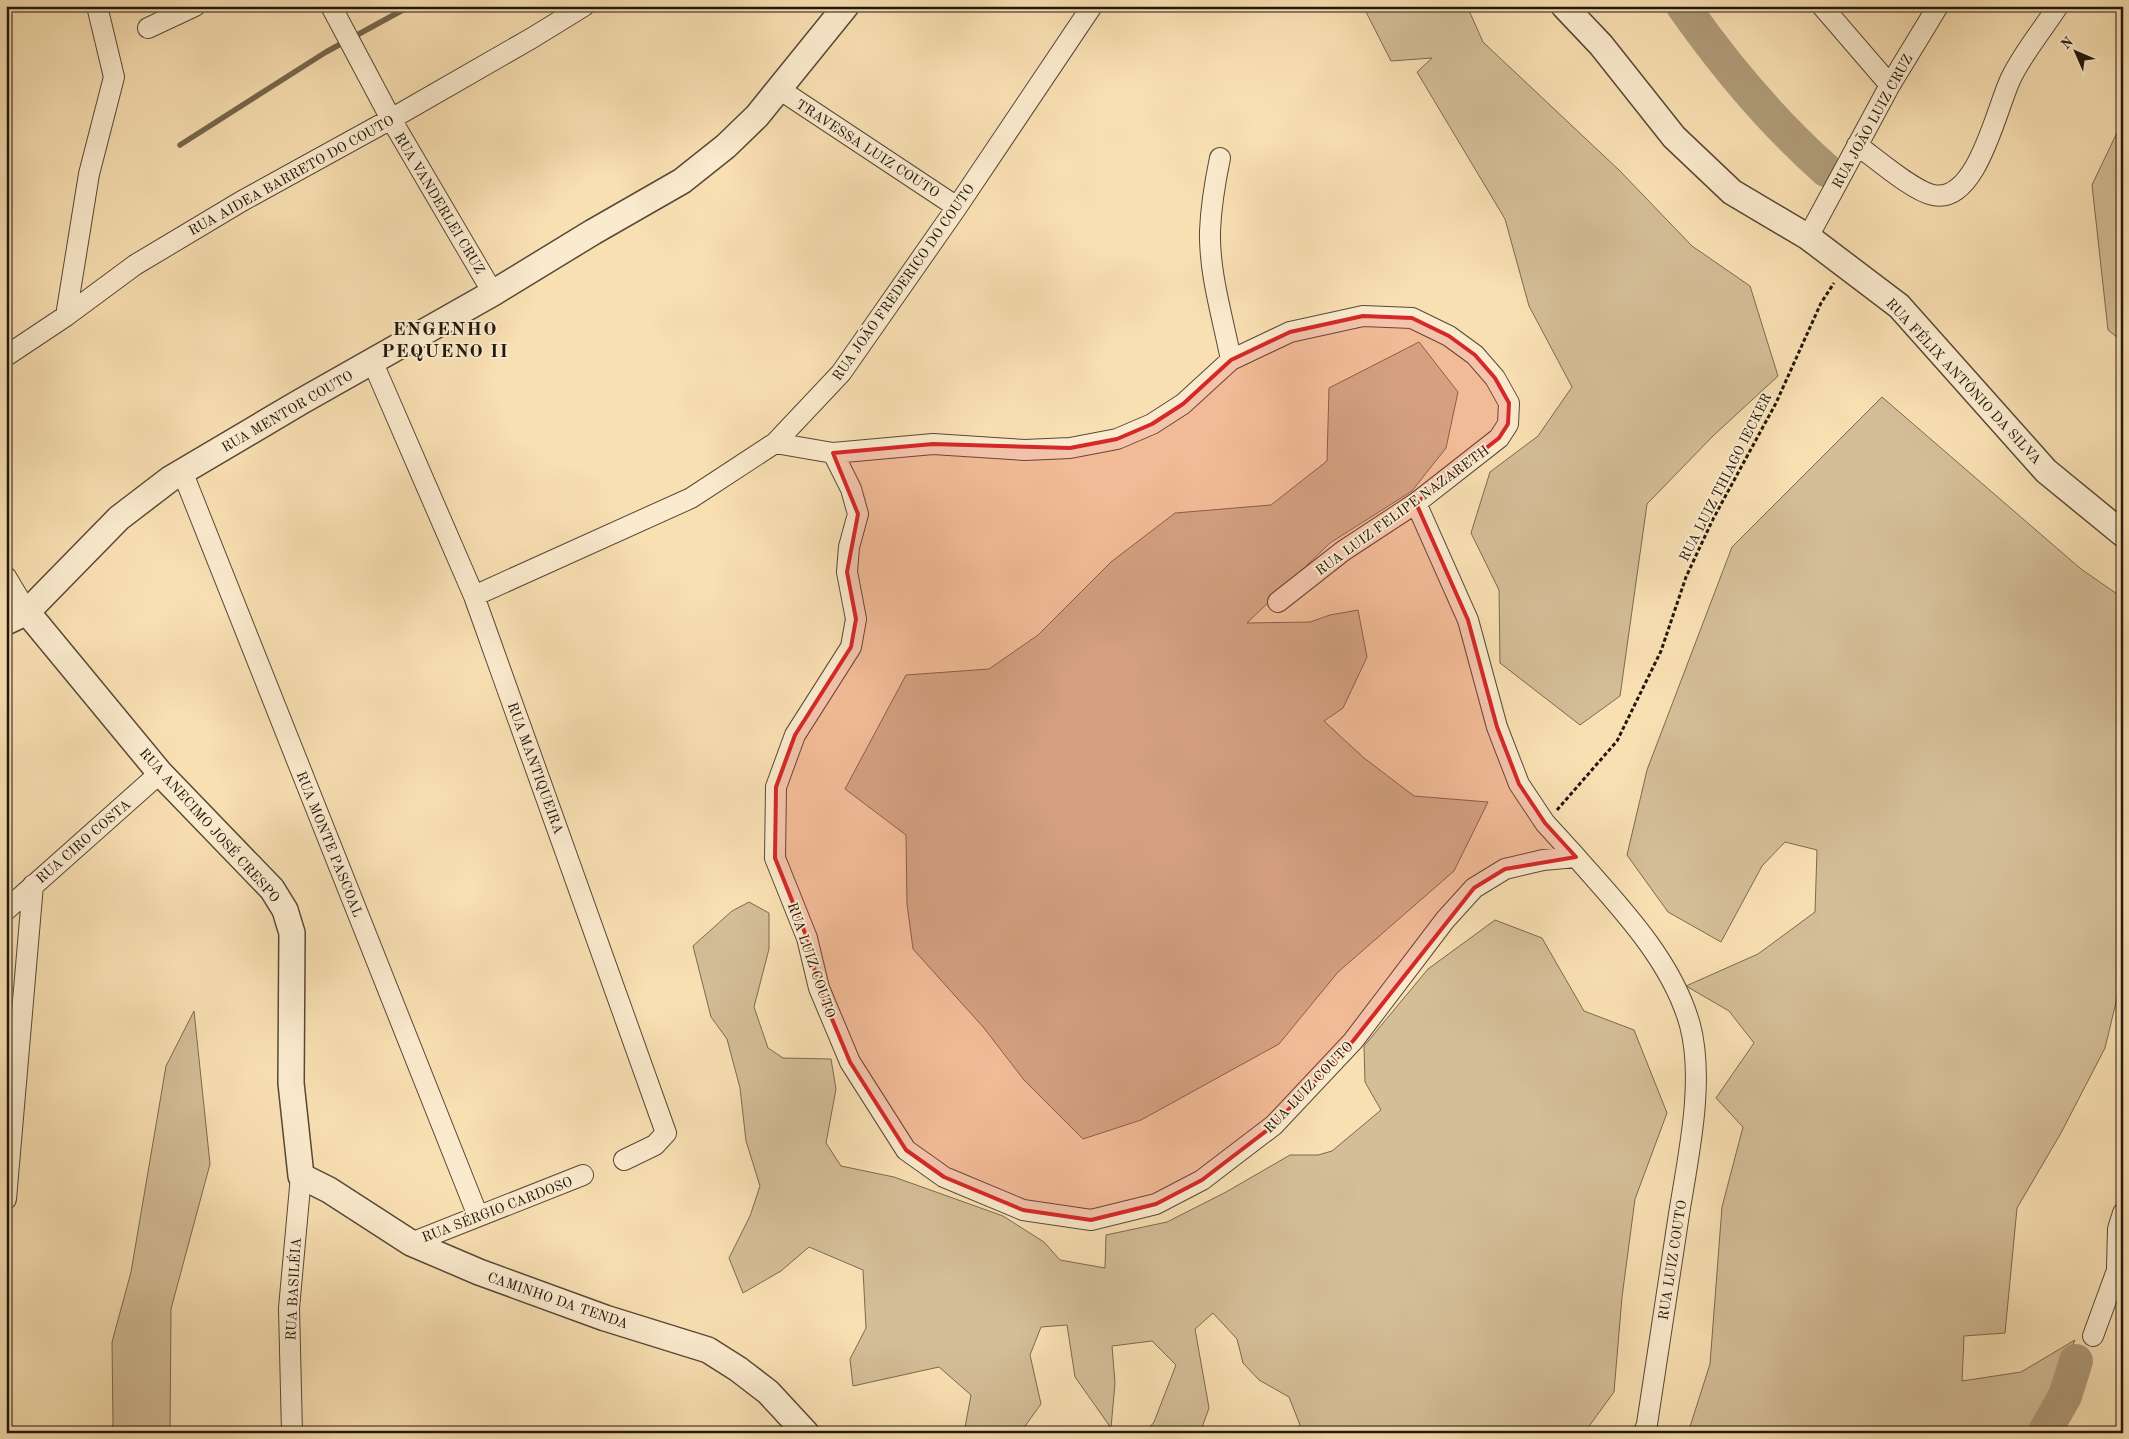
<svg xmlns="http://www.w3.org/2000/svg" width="2129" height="1439" font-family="'Old Standard TT',serif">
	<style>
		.green { fill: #d4be97; stroke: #7a6a52 }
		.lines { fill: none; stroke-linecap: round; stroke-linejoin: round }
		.stream { stroke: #77674e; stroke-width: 5.5 }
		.river { stroke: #b09c7a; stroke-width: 34 }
		.minor-casing { stroke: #574936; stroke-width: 22 }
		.tertiary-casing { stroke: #574936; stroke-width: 28 }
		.path { stroke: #21170c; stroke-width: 3; stroke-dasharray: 4 2.5; stroke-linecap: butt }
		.minor { stroke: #fbebce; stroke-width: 20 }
		.tertiary { stroke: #fbebce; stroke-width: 25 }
		.marked { fill: #d62828; fill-opacity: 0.2; stroke: #d62828; stroke-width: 4; stroke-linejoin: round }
		.labels { text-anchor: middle; stroke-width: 4; stroke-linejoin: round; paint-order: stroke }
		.street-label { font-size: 14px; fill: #21170c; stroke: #fbebce }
		.district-label { font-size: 19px; font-weight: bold; letter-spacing: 1px; fill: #21170c; stroke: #fbebce }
	</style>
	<rect width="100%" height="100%" fill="#f9e0b3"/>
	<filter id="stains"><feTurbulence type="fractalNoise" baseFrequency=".004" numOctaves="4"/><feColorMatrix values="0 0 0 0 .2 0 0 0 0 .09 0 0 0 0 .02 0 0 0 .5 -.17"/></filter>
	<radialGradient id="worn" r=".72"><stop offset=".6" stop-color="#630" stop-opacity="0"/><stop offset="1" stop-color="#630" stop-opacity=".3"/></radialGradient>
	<path class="green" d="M1382 6H1467L1483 42 1620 171 1692 246 1750 286 1778 376 1713 436 1647 504 1620 696 1580 725 1500 663 1499 590 1471 533 1490 472 1538 436 1572 387 1529 306 1505 219 1417 72 1432 58 1391 61 1366 12Z
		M6 97 12 208 6 218Z
		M2123 120V342L2108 330 2092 185Z
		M1419 342 1458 392 1446 448 1412 491 1330 543 1247 623 1310 622 1330 615 1358 610 1367 657 1343 708 1324 721 1364 758 1414 796 1488 802 1454 871 1338 972 1279 1044 1141 1120 1083 1139 1024 1080 984 1028 913 949 907 904 906 835 845 789 906 675 989 669 1038 635 1111 562 1175 513 1271 505 1327 461 1329 388Z
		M1882 397 2081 569 2123 598V985L2118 994 2105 1048 2061 1133 2017 1208 2005 1333 1964 1336 1962 1381 2021 1372 2075 1340 2035 1433H1688L1710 1364 1722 1207 1743 1127 1716 1098 1754 1043 1729 1011 1686 986 1758 954 1815 912 1817 850 1785 842 1762 866 1721 942 1668 912 1627 855 1647 770 1732 547Z
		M749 902 769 913V949L754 1007 768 1048 783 1058 831 1059 836 1089 826 1143 841 1166 894 1177 1003 1216 1044 1242 1060 1260 1105 1268 1106 1235 1167 1222 1226 1192 1290 1155H1318L1332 1151 1381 1110 1365 1082 1364 1046 1428 969 1495 920 1542 938 1584 1011 1634 1030 1667 1113 1635 1199 1622 1297 1614 1392 1584 1433H1292L1300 1425 1289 1397 1259 1380 1243 1363 1237 1339 1213 1313 1195 1329 1209 1408 1200 1433H1145L1154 1422 1176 1365 1152 1341 1112 1346 1115 1383 1111 1428 1075 1377 1067 1325 1041 1327 1030 1355 1041 1404 1020 1433H964L971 1395 939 1367 853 1386 850 1359 866 1328 863 1270 809 1247 781 1271 743 1293 729 1258 750 1216 760 1186 746 1141 740 1088 727 1039 711 1017 693 946 732 911Z
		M194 1011 210 1164 171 1309 170 1433H111L113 1423 112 1342 131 1272 166 1066Z"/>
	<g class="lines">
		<path class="stream" d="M180 145 326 52 410 6"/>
		<path class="river" d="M1683 6C1725 66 1772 122 1826 170
			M2044 1433 2065 1396 2076 1361"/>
		<defs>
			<path id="minor" d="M331 6 391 119 493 293
				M1822 6 1890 85
				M148 28 195 6
				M779 89 957 207
				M1857 145C1875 158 1913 191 1933 195 1978 205 1997 104 2012 76 2024 52 2043 29 2058 6
				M1220 158C1215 182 1211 206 1210 231 1209 274 1223 318 1231 360
				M1808 237 1890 85 1938 6
				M66 316 89 174 114 77 97 6
				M6 356 66 316 135 265 242 201 391 119 532 38 584 6
				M373 363 474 596 666 1133 655 1145 624 1160
				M775 443 833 453 933 444 1025 450 1070 448 1117 439 1152 424 1183 404 1231 360 1290 332 1363 316 1412 318 1449 336 1475 355 1495 378 1509 403 1508 424 1499 438 1416 503 1343 551 1278 602
				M833 453 851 489 858 514 849 547 847 572 856 619 851 647 795 735 776 787 775 858 807 938 819 988 850 1062 906 1150 944 1177 1023 1210 1091 1220 1156 1204 1202 1180 1274 1125 1353 1041 1445 920 1474 888 1505 869 1543 860 1576 857C1619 906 1672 960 1690 1025 1705 1082 1688 1157 1679 1214 1669 1284 1658 1354 1647 1424L1644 1433
				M182 471 478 1216
				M1416 503 1468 620 1497 727 1519 784 1545 823 1576 857
				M6 577 27 612
				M474 596 691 498 775 443 841 373 957 207 1092 6
				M6 910 160 773
				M6 1199 33 885
				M411 1243 583 1175
				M2117 1268 2118 1229 2123 1213
				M2093 1336 2123 1254
				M292 1433 289 1308 301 1176"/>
			<path id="tertiary" d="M1564 6 1601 45 1674 137 1732 192 1808 237 1899 306 2046 471 2123 534
				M27 612 160 773 272 889 285 910 292 933 291 1083 301 1176 329 1190 411 1243 479 1272 605 1318 708 1350 738 1369 768 1392 806 1433
				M6 622 27 612 119 518 170 479 302 401 493 293 593 232 682 181 726 146 757 116 846 6"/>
		</defs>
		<use href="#minor" class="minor-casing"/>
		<use href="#tertiary" class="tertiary-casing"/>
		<path class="path" d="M1557 810 1617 741 1661 651 1686 577 1713 519 1776 403 1821 303 1834 283"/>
		<use href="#minor" class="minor"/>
		<use href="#tertiary" class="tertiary"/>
	</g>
	<path class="marked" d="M1363 316 1412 318 1449 336 1475 355 1495 378 1509 403 1508 424 1499 438 1416 503 1468 620 1497 727 1519 784 1545 823 1576 857 1505 869 1474 888 1353 1041 1274 1125 1202 1180 1156 1204 1091 1220 1023 1210 944 1177 906 1150 850 1062 819 988 807 938 775 858 776 787 795 735 851 647 856 619 847 572 858 514 833 453 933 444 1070 448 1117 439 1152 424 1183 404 1231 360 1290 332Z"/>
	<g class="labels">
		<g class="street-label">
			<text transform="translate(1872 121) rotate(-61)" y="5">RUA JOÃO LUIZ CRUZ</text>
			<text transform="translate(868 148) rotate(33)" y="5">TRAVESSA LUIZ COUTO</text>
			<text transform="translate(291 175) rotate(-29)" y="5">RUA AIDEA BARRETO DO COUTO</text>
			<text transform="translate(440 203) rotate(59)" y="5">RUA VANDERLEI CRUZ</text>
			<text transform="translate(903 282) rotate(-55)" y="5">RUA JOÃO FREDERICO DO COUTO</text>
			<text transform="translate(1964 381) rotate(47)" y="5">RUA FÉLIX ANTÔNIO DA SILVA</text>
			<text transform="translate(287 411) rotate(-30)" y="5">RUA MENTOR COUTO</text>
			<text transform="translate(1725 477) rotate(-63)" y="5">RUA LUIZ THIAGO IECKER</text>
			<text transform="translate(1402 510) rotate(-36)" y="5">RUA LUIZ FELIPE NAZARETH</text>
			<text transform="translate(536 768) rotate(70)" y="5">RUA MANTIQUEIRA</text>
			<text transform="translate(210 825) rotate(48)" y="5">RUA ANECIMO JOSÉ CRESPO</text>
			<text transform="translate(83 841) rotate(-41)" y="5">RUA CIRO COSTA</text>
			<text transform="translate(330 844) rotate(68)" y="5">RUA MONTE PASCOAL</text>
			<text transform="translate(812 960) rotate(71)" y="5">RUA LUIZ COUTO</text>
			<text transform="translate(1308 1087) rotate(-46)" y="5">RUA LUIZ COUTO</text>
			<text transform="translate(497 1209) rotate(-21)" y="5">RUA SÉRGIO CARDOSO</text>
			<text transform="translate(1672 1260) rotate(-81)" y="5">RUA LUIZ COUTO</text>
			<text transform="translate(293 1289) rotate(-87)" y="5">RUA BASILÉIA</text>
			<text transform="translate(558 1300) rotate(19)" y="5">CAMINHO DA TENDA</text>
		</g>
		<g class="district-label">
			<text x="445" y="335">ENGENHO<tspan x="445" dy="22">PEQUENO II</tspan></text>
		</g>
	</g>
	<rect width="2129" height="1439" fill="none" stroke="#f9e0b3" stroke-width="25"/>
	<rect x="8" y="8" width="2114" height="1424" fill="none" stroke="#21170c" stroke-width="2.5"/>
	<rect x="12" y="12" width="2104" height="1414" fill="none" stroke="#21170c"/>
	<g transform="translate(2076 52) rotate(315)" stroke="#fbebce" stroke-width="4" paint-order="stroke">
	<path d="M0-4L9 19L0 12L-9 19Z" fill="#21170c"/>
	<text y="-8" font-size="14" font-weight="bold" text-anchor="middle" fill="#21170c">N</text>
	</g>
	<rect width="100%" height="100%" filter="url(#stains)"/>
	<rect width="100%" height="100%" fill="url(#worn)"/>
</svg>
